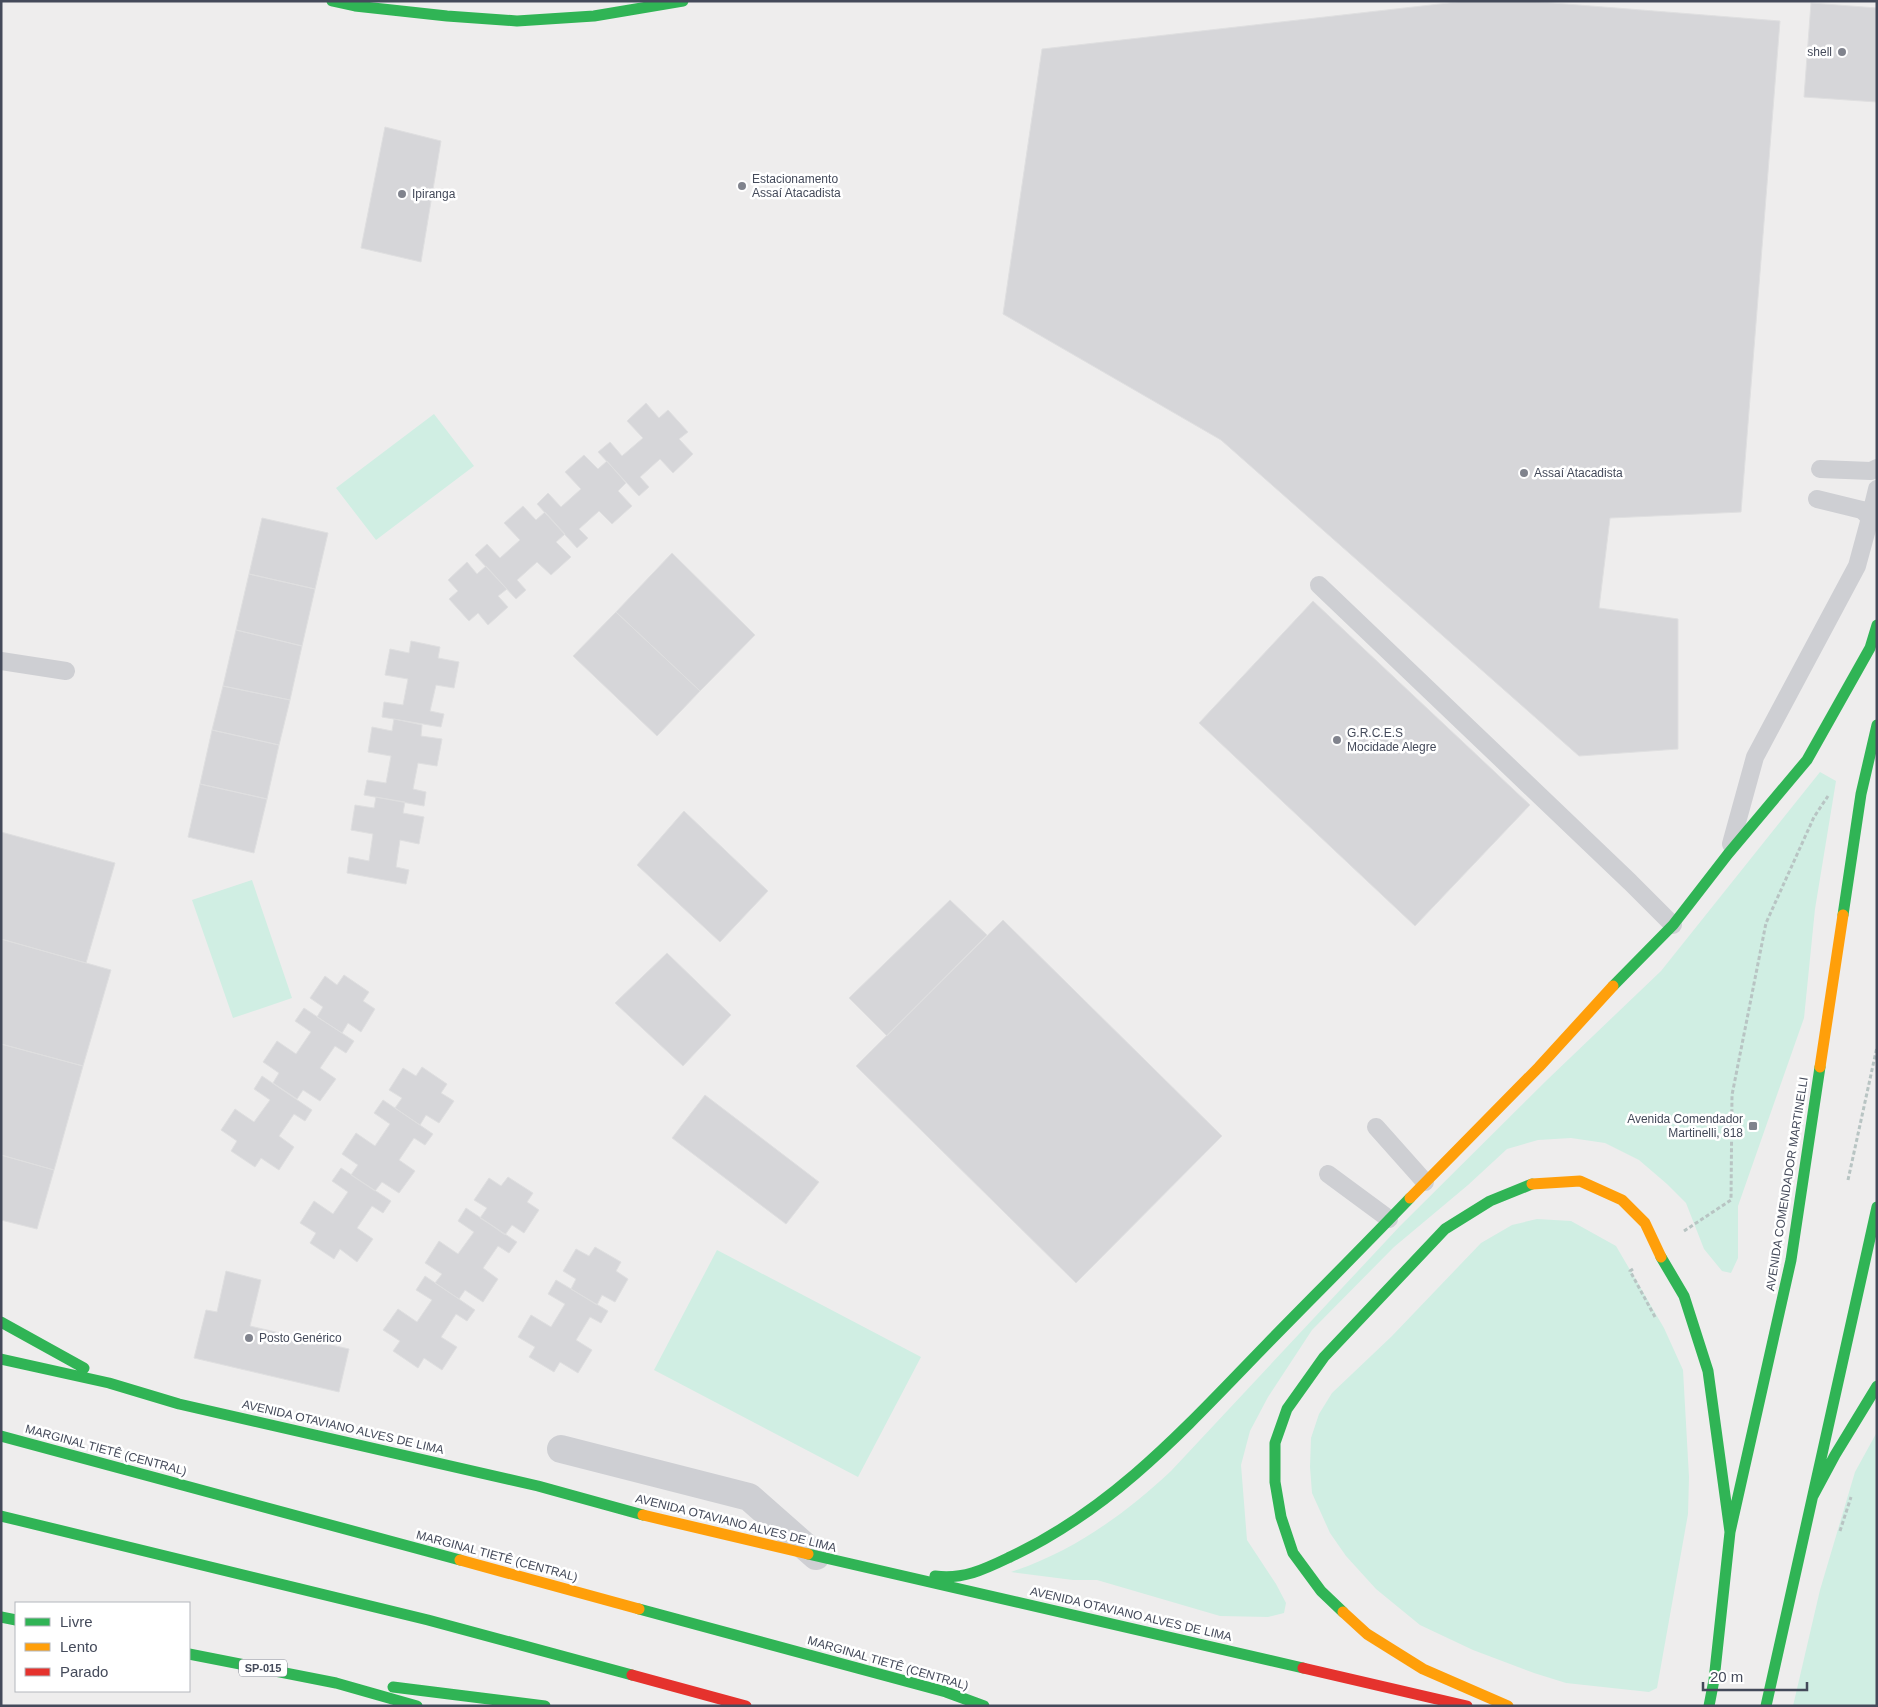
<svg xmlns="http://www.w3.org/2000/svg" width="1878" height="1707" font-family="Arial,sans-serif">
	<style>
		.green { fill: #d0eee3 }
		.building { fill: #d6d6d9; stroke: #dfdfe0 }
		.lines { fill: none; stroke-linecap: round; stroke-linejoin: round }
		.path { stroke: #b8c4c3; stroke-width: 3; stroke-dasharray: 4 2.5; stroke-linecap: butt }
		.lane { stroke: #cecfd3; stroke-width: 18 }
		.street { stroke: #cecfd3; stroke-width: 28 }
		.fast { stroke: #30b455; stroke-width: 11 }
		.slow { stroke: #ff9f0a; stroke-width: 11 }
		.jam { stroke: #e5322d; stroke-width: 11 }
		.poi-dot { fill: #80838d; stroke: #fff; stroke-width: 2 }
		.labels { text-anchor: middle; stroke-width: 5; stroke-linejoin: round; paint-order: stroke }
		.shield { fill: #fff; stroke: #7c808c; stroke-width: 1 }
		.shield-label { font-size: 11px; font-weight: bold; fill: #444a5a }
		.poi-label { font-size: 12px; fill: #444a5a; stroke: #fff; text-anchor: start }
		.street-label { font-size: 12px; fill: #444a5a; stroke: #fff }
	</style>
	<rect width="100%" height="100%" fill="#eeeded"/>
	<path class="green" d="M434 414 474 466 376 540 336 488Z
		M1820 772 1836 781 1815 909 1804 1018 1738 1206V1258L1731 1273 1722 1271 1704 1249 1686 1203 1667 1184 1639 1160 1605 1143 1571 1138 1538 1140 1507 1149 1468 1185 1394 1247 1312 1330 1268 1397 1250 1431 1241 1465 1247 1540 1276 1584 1286 1603 1284 1613 1268 1617 1220 1616 1097 1580H1073L1011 1572C1072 1552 1124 1515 1171 1471L1400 1226 1548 1079 1661 971Z
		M252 880 292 998 233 1018 192 900Z
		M1537 1219 1571 1221 1616 1246 1664 1328 1683 1370 1689 1477 1688 1514 1657 1688 1649 1692 1566 1683 1534 1673 1473 1650 1420 1625 1376 1589 1346 1556 1330 1533 1312 1493 1310 1467 1311 1438 1319 1414 1332 1393 1392 1336 1481 1243 1512 1225Z
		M717 1250 921 1357 858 1477 654 1370Z
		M1877 1432V1706H1793L1820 1590 1855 1472Z"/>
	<path class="building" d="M1466 1H1528L1780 21 1741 512 1610 518 1599 608 1678 619V749L1579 756 1221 440 1003 314 1042 49Z
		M1811 3 1877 8V102L1804 97Z
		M385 127 441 141 421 262 361 248Z
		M646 403 659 418 668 410 688 432 679 439 693 454 673 473 660 459 640 477 649 487 639 496 598 452 610 442 622 456 643 438 627 421Z
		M584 455 598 469 607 461 626 483 618 491 632 506 612 524 599 511 579 529 588 538 577 548 537 504 548 493 561 507 581 489 565 472Z
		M523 506 536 520 545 512 565 534 556 542 571 557 551 575 537 562 517 580 526 590 516 599 475 555 487 544 500 558 520 540 504 523Z
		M262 518 328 533 315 589 249 574Z
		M672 553 755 635 700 691 616 612Z
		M467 562 477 574 486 566 507 589 498 596 508 607 488 625 478 613 469 621 449 599 458 591 448 580Z
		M249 574 315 589 302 646 236 630Z
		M1313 601 1530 805 1415 926 1199 723Z
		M616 612 700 691 657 736 573 656Z
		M236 630 302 646 290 700 223 686Z
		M411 641 440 647 438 658 459 662 454 688 436 685 430 711 444 714 441 727 382 717 384 702 403 705 408 679 385 675 390 649 409 653Z
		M223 686 290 700 279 745 212 730Z
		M394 719 422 725 421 736 442 739 437 766 418 763 413 789 426 792 424 806 364 795 367 780 386 783 391 756 368 752 372 727 392 731Z
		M212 730 279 745 267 799 200 784Z
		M200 784 267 799 254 853 188 837Z
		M376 797 405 802 403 813 424 817 419 844 400 840 396 867 409 870 406 884 347 873 349 857 369 861 373 834 351 830 355 805 374 808Z
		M684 811 768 891 720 942 637 865Z
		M1 832 115 863 86 963 1 939Z
		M950 900 987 935 887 1036 849 998Z
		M1003 920 1222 1136 1076 1283 856 1066Z
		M1 939 111 970 83 1066 1 1044Z
		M667 953 731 1015 683 1066 615 1003Z
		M344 975 369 992 363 1001 375 1009 361 1032 348 1023 342 1033 317 1017 323 1007 310 998 325 976 337 985Z
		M304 1008 354 1041 346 1053 335 1046 320 1068 336 1079 320 1101 303 1090 297 1099 273 1083 279 1073 263 1062 277 1041 296 1054 311 1032 295 1021Z
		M1 1044 83 1066 54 1170 1 1155Z
		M422 1067 447 1084 441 1093 454 1101 439 1123 426 1115 420 1125 395 1108 402 1098 389 1090 403 1068 416 1076Z
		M262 1076 312 1110 305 1121 294 1114 279 1136 294 1147 279 1170 261 1158 255 1167 231 1151 237 1141 221 1130 235 1109 254 1122 270 1100 254 1089Z
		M705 1095 819 1182 786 1224 672 1138Z
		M383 1100 433 1134 425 1145 414 1138 399 1160 415 1171 399 1193 382 1182 375 1191 351 1175 358 1165 342 1154 356 1133 375 1146 390 1124 374 1113Z
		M1 1155 54 1170 37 1229 1 1220Z
		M341 1168 391 1201 383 1213 372 1206 357 1228 373 1239 357 1262 340 1249 334 1259 310 1243 316 1233 300 1223 314 1201 333 1214 348 1192 332 1181Z
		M508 1177 533 1193 527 1202 539 1210 524 1233 512 1225 505 1235 491 1225 480 1218 487 1208 474 1200 489 1178 501 1186Z
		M466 1208 517 1242 509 1253 498 1246 483 1268 498 1279 483 1302 465 1290 459 1299 435 1283 442 1274 425 1263 439 1241 458 1254 474 1232 458 1221Z
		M595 1247 621 1262 616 1271 628 1279 615 1302 602 1295 597 1305 571 1289 576 1279 563 1271 576 1249 589 1256Z
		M226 1271 261 1280 250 1326 349 1349 339 1392 194 1358 206 1310 217 1312Z
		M425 1276 475 1310 467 1321 456 1314 441 1337 457 1347 442 1370 424 1358 418 1368 393 1351 400 1341 383 1330 398 1309 417 1322 432 1300 416 1290Z
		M556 1280 608 1311 601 1323 590 1317 576 1340 592 1350 578 1373 560 1362 554 1372 529 1357 535 1347 518 1337 531 1315 551 1327 565 1304 548 1294Z"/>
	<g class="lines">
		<path class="path" d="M1848 1180 1877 1047
			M1684 1231 1731 1200 1732 1095 1766 923 1814 817 1828 796
			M1633 1269 1630 1271 1655 1317
			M1840 1531 1851 1497"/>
		<path class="lane" d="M1820 469 1871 471 1877 468
			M1870 518 1877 489
			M1319 585 1630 882 1673 925
			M1 661 66 671
			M1731 844 1755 757 1857 566 1870 518 1862 510 1817 499
			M1376 1127 1425 1182
			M1328 1174 1389 1219"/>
		<path class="street" d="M561 1449 749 1497 816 1556"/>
		<path class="fast" d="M332 1 355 6 447 16 517 21 594 16 683 1
			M1843 915 1861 794 1877 725
			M1613 986 1673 925 1728 854 1807 760 1870 648 1877 625
			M1661 1257 1684 1296 1708 1371 1730 1532
			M1 1322 84 1368
			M1 1359 109 1383 179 1404 538 1486 643 1515
			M1 1436 460 1560
			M1813 1496 1835 1455 1877 1386
			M1 1516 428 1620 632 1675
			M808 1554 1303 1668
			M935 1576C963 1580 985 1569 1010 1557 1115 1508 1188 1425 1267 1344 1315 1295 1363 1247 1410 1198
			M639 1609 946 1692 984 1706
			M1343 1612 1321 1591 1293 1553 1281 1517 1275 1482V1443L1287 1409 1324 1357 1445 1229 1490 1201 1532 1184
			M1 1617 16 1620
			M189 1654 336 1683 417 1706
			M393 1687 545 1706
			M1709 1706 1714 1680 1730 1532 1791 1260 1820 1067
			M1766 1706 1877 1207"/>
		<path class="slow" d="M1820 1067 1843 915
			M1532 1184 1580 1181 1622 1200 1645 1223 1661 1257
			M1410 1198 1539 1067 1613 986
			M643 1515 808 1554
			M460 1560 639 1609
			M1343 1612 1367 1634 1423 1669 1508 1706"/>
		<path class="jam" d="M1303 1668 1467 1706
			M632 1675 746 1706"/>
	</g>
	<g class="poi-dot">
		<circle cx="1842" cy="52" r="5"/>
		<circle cx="742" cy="186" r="5"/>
		<circle cx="402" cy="194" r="5"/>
		<circle cx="1524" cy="473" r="5"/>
		<circle cx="1337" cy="740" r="5"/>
		<rect x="1748" y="1121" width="10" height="10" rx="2.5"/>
		<circle cx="249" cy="1338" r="5"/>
	</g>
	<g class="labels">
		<rect class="shield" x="239" y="1659.5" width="48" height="17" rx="4"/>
		<g class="shield-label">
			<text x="263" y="1672">SP-015</text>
		</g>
		<g class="poi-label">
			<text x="1832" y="56" text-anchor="end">shell</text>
			<text x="752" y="183">Estacionamento<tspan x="752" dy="14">Assaí Atacadista</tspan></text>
			<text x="412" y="198">Ipiranga</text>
			<text x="1534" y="477">Assaí Atacadista</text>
			<text x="1347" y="737">G.R.C.E.S<tspan x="1347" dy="14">Mocidade Alegre</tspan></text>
			<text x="1743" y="1123" text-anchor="end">Avenida Comendador<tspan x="1743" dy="14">Martinelli, 818</tspan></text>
			<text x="259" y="1342">Posto Genérico</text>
		</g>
		<g class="street-label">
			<text transform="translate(1787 1184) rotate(-81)" y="4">AVENIDA COMENDADOR MARTINELLI</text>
			<text transform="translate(343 1427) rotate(13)" y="4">AVENIDA OTAVIANO ALVES DE LIMA</text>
			<text transform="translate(106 1450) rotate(15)" y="4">MARGINAL TIETÊ (CENTRAL)</text>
			<text transform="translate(736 1523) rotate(14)" y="4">AVENIDA OTAVIANO ALVES DE LIMA</text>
			<text transform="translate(497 1556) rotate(15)" y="4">MARGINAL TIETÊ (CENTRAL)</text>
			<text transform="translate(1131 1614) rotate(13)" y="4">AVENIDA OTAVIANO ALVES DE LIMA</text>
			<text transform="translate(888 1663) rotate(16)" y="4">MARGINAL TIETÊ (CENTRAL)</text>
		</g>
	</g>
	<rect width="1878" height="1707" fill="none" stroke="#444a5a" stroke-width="5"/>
	<rect x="15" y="1602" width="175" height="90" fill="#ffffff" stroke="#b4b7bd"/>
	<rect x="25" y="1618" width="25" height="8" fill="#30b455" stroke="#b4b7bd"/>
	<text x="60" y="1627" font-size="15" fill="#444a5a">Livre</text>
	<rect x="25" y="1643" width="25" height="8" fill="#ff9f0a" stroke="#b4b7bd"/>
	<text x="60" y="1652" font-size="15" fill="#444a5a">Lento</text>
	<rect x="25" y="1668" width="25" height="8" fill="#e5322d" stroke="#b4b7bd"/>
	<text x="60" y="1677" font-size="15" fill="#444a5a">Parado</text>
	<path d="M1703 1682v8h104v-8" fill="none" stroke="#444a5a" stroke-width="2.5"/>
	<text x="1710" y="1682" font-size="15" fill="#444a5a" stroke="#ffffff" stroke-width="4" paint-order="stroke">20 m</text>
</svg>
